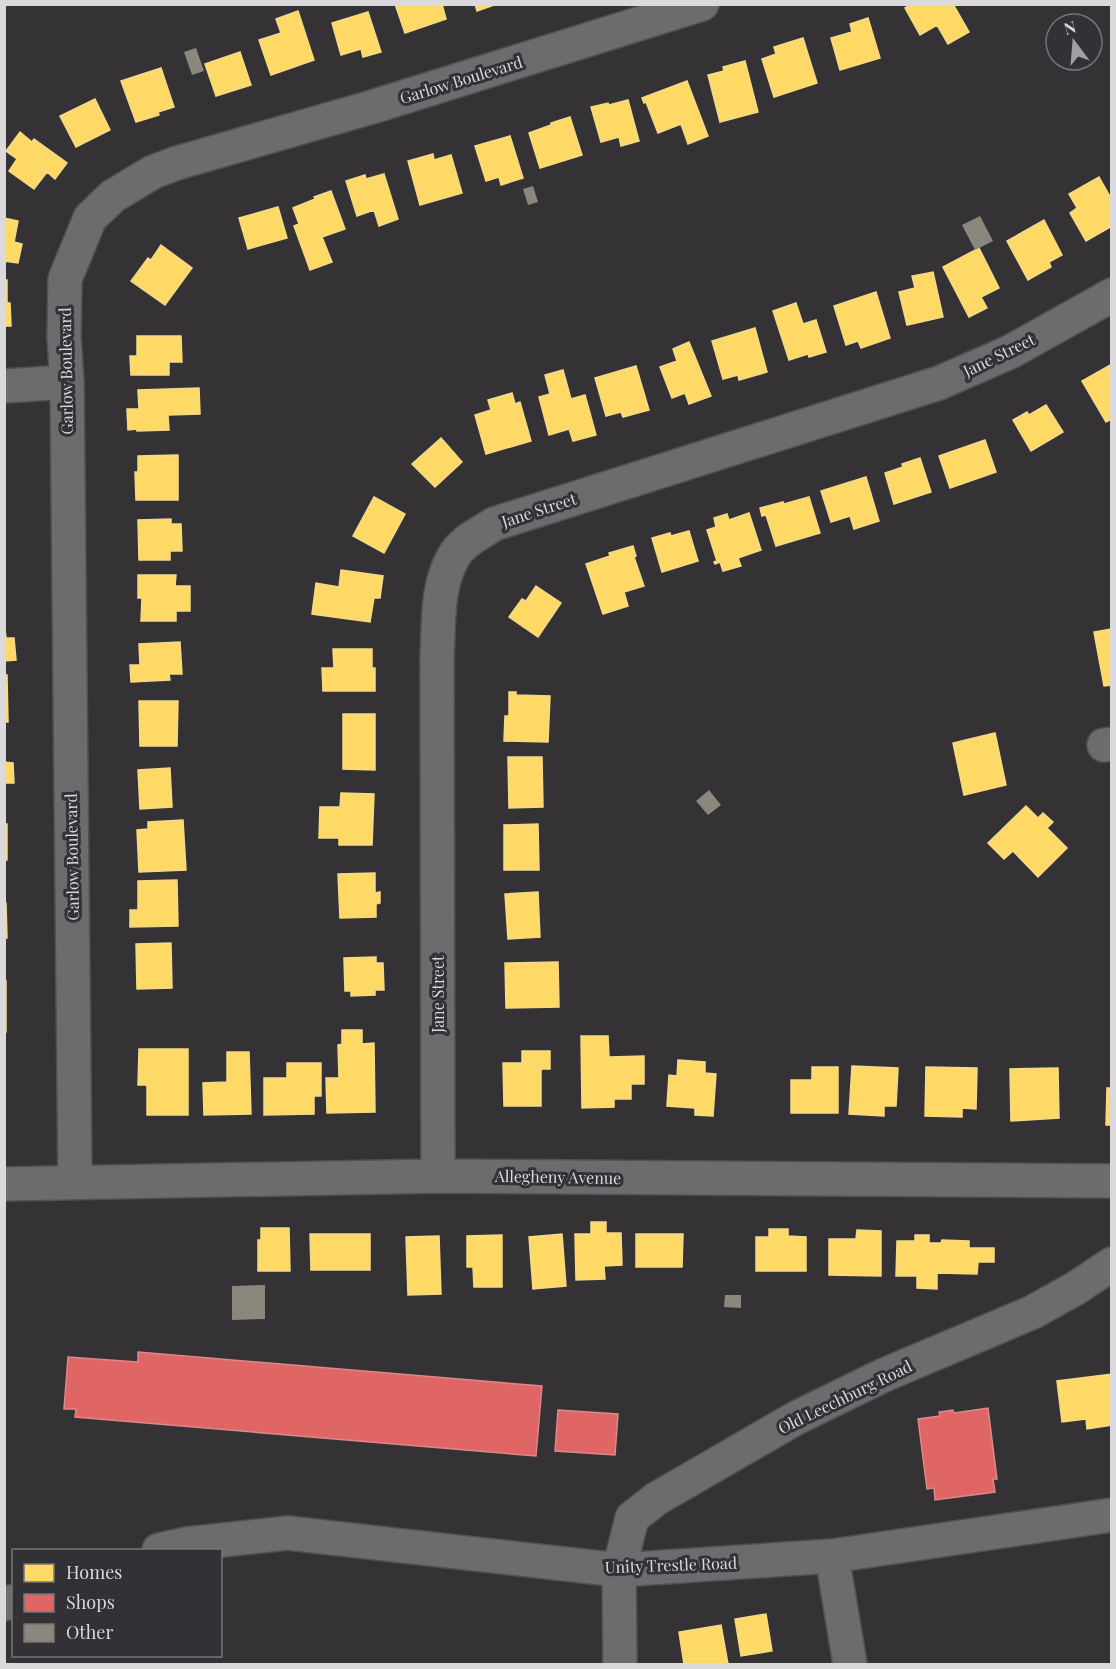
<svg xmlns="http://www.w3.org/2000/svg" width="1116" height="1669" font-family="'Playfair Display',serif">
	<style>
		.homes { fill: #ffd966; stroke: #f4d989; stroke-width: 1.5 }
		.shops { fill: #e06666; stroke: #de8889; stroke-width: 1.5 }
		.building { fill: #8a877c }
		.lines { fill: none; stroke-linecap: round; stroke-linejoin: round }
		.minor-casing { stroke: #515052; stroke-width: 36 }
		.minor { stroke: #6c6b6d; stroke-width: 33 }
		.labels { text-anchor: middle; stroke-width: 6; stroke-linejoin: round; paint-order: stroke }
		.street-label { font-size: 16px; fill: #dbd9dc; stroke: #343136 }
	</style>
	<rect width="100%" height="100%" fill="#343235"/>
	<path class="homes" d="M395 4H442L446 19 405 33Z
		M475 4H497L477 11Z
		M911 4H953L969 32 948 44 937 25 920 35 905 8Z
		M298 11 314 60 271 75 259 40 281 33 276 19Z
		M368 12 381 52 363 57 361 49 341 55 332 23Z
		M868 18 880 58 840 70 831 38 852 32 850 24Z
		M803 38 817 83 774 97 762 59 776 54 774 47Z
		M240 52 251 85 216 96 205 64Z
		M745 61 758 112 720 122 708 75 724 71 723 67Z
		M161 68 174 107 158 112 159 115 136 122 121 81Z
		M687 81 708 136 688 144 681 124 658 133 646 102 644 103 642 98Z
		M95 99 110 130 76 147 60 116Z
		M628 100 639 141 621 146 619 137 601 142 591 107 608 103 609 105Z
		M570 117 582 155 540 168 529 133 551 125V123Z
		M20 132 32 142 34 139 67 163 55 179 47 172 34 189 9 171 17 159 6 151Z
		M510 136 523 178 501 185 499 177 486 181 475 146Z
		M433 154 434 160 451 155 462 193 420 205 408 161Z
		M384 174 398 219 379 226 374 210 357 216 346 181 365 175 366 179Z
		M1099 177 1112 200V226L1086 241 1070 213 1077 208 1069 194Z
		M331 191 345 229 322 237 332 262 310 270 294 226 299 224 293 208 315 199 314 197Z
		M278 207 287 238 248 249 239 218Z
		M4 218 18 221 14 242 22 244 18 263 4 261Z
		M1044 220 1062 255 1049 262 1051 267 1028 280 1007 241Z
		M161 245 192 268 165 305 131 281 148 258 151 260Z
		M979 248 999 288 981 297 987 308 969 317 943 267Z
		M933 272 943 317 907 325 899 292 915 288 912 276Z
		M4 280H7V303H10L11 326H4Z
		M876 292 890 338 861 348 858 341 846 345 834 306Z
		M796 303 803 324 816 320 826 352 809 357 808 354 789 360 773 311Z
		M755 328 767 372 739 380 738 375 723 379 712 341Z
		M137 336H181L182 362H169V375H131L130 356H137Z
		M689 342 711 396 689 404 685 393 672 398 660 367 677 361 673 349Z
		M1112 364V419L1106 422 1082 381Z
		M636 366 649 410 623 417 621 412 606 416 595 378Z
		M563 370 571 399 585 395 596 435 573 441 569 429 549 435 539 397 550 394 545 375Z
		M199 388 200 414 168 415 169 430 137 431V429L128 430 127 409H139L138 390Z
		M512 393 515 404 520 402 531 441 486 454 475 415 491 410 488 400Z
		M1046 405 1063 432 1031 451 1013 420 1027 412 1029 415Z
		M441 438 462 462 435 487 412 464Z
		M985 440 996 472 950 488 939 456Z
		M178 455V500H136L135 472H138V456Z
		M920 458 931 492 894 504 885 473 903 467 902 464Z
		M866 477 879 521 854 529 850 516 831 522 821 491Z
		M374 497 405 514 384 553 353 536Z
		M809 497 820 533 776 546 766 515 762 516 760 508 783 502 784 504Z
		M749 513 761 550 738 558 741 566 723 571 720 562 715 564 714 562 717 561 707 530 716 527 714 518 727 514 729 520Z
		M171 519V524H181L182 551H170V560H139L138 520Z
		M689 531 698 561 662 572 652 538 670 533 671 536Z
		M633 546 636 556 634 557 644 586 624 592 628 606 603 614 586 564 610 556 609 553Z
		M341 570 383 576 380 598H374L370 622 312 614 316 583 339 587Z
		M138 575H176L175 586H190V611H176V621H141L142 598H138Z
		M536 586 561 603 538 637 509 617 522 599 526 601Z
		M4 620 6 638H14L16 660 4 661Z
		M1112 629V685L1104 686 1094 632Z
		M180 642 182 674H169L170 680 131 682 130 665H140L139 644Z
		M333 649H372V668H375V691H323L322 668H334Z
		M4 675H7L8 722H4Z
		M509 692H516V695L550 696 548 742 504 741 505 716H509Z
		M139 701H178L177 746H140Z
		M343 714H375V770L343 769Z
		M995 733 1006 785 964 795 953 743Z
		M508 757H542L543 807 509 808Z
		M4 762 13 763 14 783H4Z
		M170 768 172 807 140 809 138 770Z
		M341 793 374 794 372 845H339V838H319L320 807H340Z
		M1026 806 1038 818 1043 813 1053 822 1047 828 1067 848 1038 877 1013 851 1004 859 988 843Z
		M183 820 186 870 139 872 137 830 148 829V822Z
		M4 824H7V860H4Z
		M538 824 539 870H504V825Z
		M375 873V893L380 892V903L376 904V917L340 918 338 874Z
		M177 880 178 926 130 927V910H138V881Z
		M538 892 540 937 508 939 505 894Z
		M4 903H6L7 938H4Z
		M171 943 172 988 137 989 136 944Z
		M376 957V963H383L384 990H375V995L351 996V991H345L344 958Z
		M558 962 559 1007 506 1008 505 963Z
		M4 981H6V1032H4Z
		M342 1030H362V1044L374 1043 375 1112 327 1113 326 1078H339L338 1045 342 1044Z
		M581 1036H608L609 1057 644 1056V1084H631V1099H614V1107L582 1108Z
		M139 1049H188V1115H147V1085H138Z
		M522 1051H550V1069H541V1106H504L503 1063H522Z
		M227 1052H249L251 1114 204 1115 203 1083 227 1082Z
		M678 1060 705 1062V1073L716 1074 713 1116 695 1115V1108L667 1106 669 1075 677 1076Z
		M287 1063H321V1096H314V1114L264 1115V1078H287Z
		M852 1066 898 1068 896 1106H884V1116L849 1114Z
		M812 1067H838V1113H791V1080H812Z
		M926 1067 977 1068 976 1109 962 1108V1117L925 1116Z
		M1058 1068 1059 1118 1011 1121 1010 1069Z
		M1107 1088H1112V1125H1106Z
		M591 1222H606V1233H621L622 1265 604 1266 605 1279 576 1280 575 1234H591Z
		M261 1228H289L290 1271H258V1240H261Z
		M769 1229H788V1236L806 1237V1271H756V1237H769Z
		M857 1230 881 1231V1276L829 1275V1239H856Z
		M310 1234H370V1270H311Z
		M562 1234 566 1286 533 1289 529 1237Z
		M636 1234H683L682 1267H636Z
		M502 1235V1287H474L473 1267H467V1236Z
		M915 1235H929V1243H941L942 1240 969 1241V1248H994V1262H978L977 1274 937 1273V1289L917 1288V1276H896L897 1241H915Z
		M439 1236 441 1294 408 1295 406 1237Z
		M1112 1374V1425L1087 1429 1086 1419 1062 1422 1057 1381Z
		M766 1614 772 1651 741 1656 735 1619Z
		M721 1625 728 1664H684L679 1632Z"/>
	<path class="shops" d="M138 1352 542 1386 536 1456 75 1417 76 1409H64L68 1357 138 1362Z
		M988 1408 997 1479H993L995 1492 935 1500 934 1488 927 1489 918 1419 940 1416 939 1412 953 1410 954 1413Z
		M558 1410 618 1414 615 1455 555 1451Z"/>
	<path class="building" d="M196 48 204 71 192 75 184 52Z
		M533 186 538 202 528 205 523 189Z
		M980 216 993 241 975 250 962 225Z
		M709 790 721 805 708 815 696 801Z
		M265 1285V1319L232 1320V1286Z
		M725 1295H741V1308L724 1307Z"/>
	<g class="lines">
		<defs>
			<path id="minor" d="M4 386 67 382
				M1104 745 1112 744
				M438 1176 437 657C439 624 436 586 454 556 462 541 481 533 494 524L939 383 1010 352 1112 295
				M75 1182 67 382 64 337 65 279 90 218 113 196 153 172 177 163 372 107 702 4
				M4 1184 438 1176 1112 1181
				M159 1550 186 1544 288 1533 619 1570 832 1556 1112 1515
				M832 1556 850 1664
				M4 1604 14 1601
				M620 1664 619 1570 632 1518 656 1499 796 1418 884 1375 1033 1312 1076 1288 1112 1264"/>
		</defs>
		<use href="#minor" class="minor-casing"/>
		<use href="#minor" class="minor"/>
	</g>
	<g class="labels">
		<g class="street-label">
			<text transform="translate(461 80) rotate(-17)" y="6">Garlow Boulevard</text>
			<text transform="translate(999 355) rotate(-26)" y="6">Jane Street</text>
			<text transform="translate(66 371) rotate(-91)" y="6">Garlow Boulevard</text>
			<text transform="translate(539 510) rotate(-18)" y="6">Jane Street</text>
			<text transform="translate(72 857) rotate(-91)" y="6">Garlow Boulevard</text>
			<text transform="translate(438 994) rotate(-90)" y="6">Jane Street</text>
			<text transform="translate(558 1177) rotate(1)" y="6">Allegheny Avenue</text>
			<text transform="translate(845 1397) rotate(-26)" y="6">Old Leechburg Road</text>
			<text transform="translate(671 1565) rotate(-2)" y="6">Unity Trestle Road</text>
		</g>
	</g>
	<rect width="1116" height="1669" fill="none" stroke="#dbd9dc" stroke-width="12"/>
	<rect x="12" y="1549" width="210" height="108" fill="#343136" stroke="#777478" stroke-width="1.5"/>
	<rect x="24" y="1564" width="30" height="18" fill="#ffd966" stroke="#777478" stroke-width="1.5"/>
	<text x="66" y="1579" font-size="18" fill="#dbd9dc">Homes</text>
	<rect x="24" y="1594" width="30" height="18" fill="#e06666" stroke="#777478" stroke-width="1.5"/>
	<text x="66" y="1609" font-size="18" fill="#dbd9dc">Shops</text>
	<rect x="24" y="1624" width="30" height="18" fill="#8a877c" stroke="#777478" stroke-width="1.5"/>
	<text x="66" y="1639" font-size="18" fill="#dbd9dc">Other</text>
	<g transform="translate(1074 42) rotate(344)"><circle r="28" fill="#343136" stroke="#777478" stroke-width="1.5"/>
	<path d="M0-4.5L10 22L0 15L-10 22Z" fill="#a19fa2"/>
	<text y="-9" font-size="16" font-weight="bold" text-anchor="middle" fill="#dbd9dc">N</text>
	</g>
</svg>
